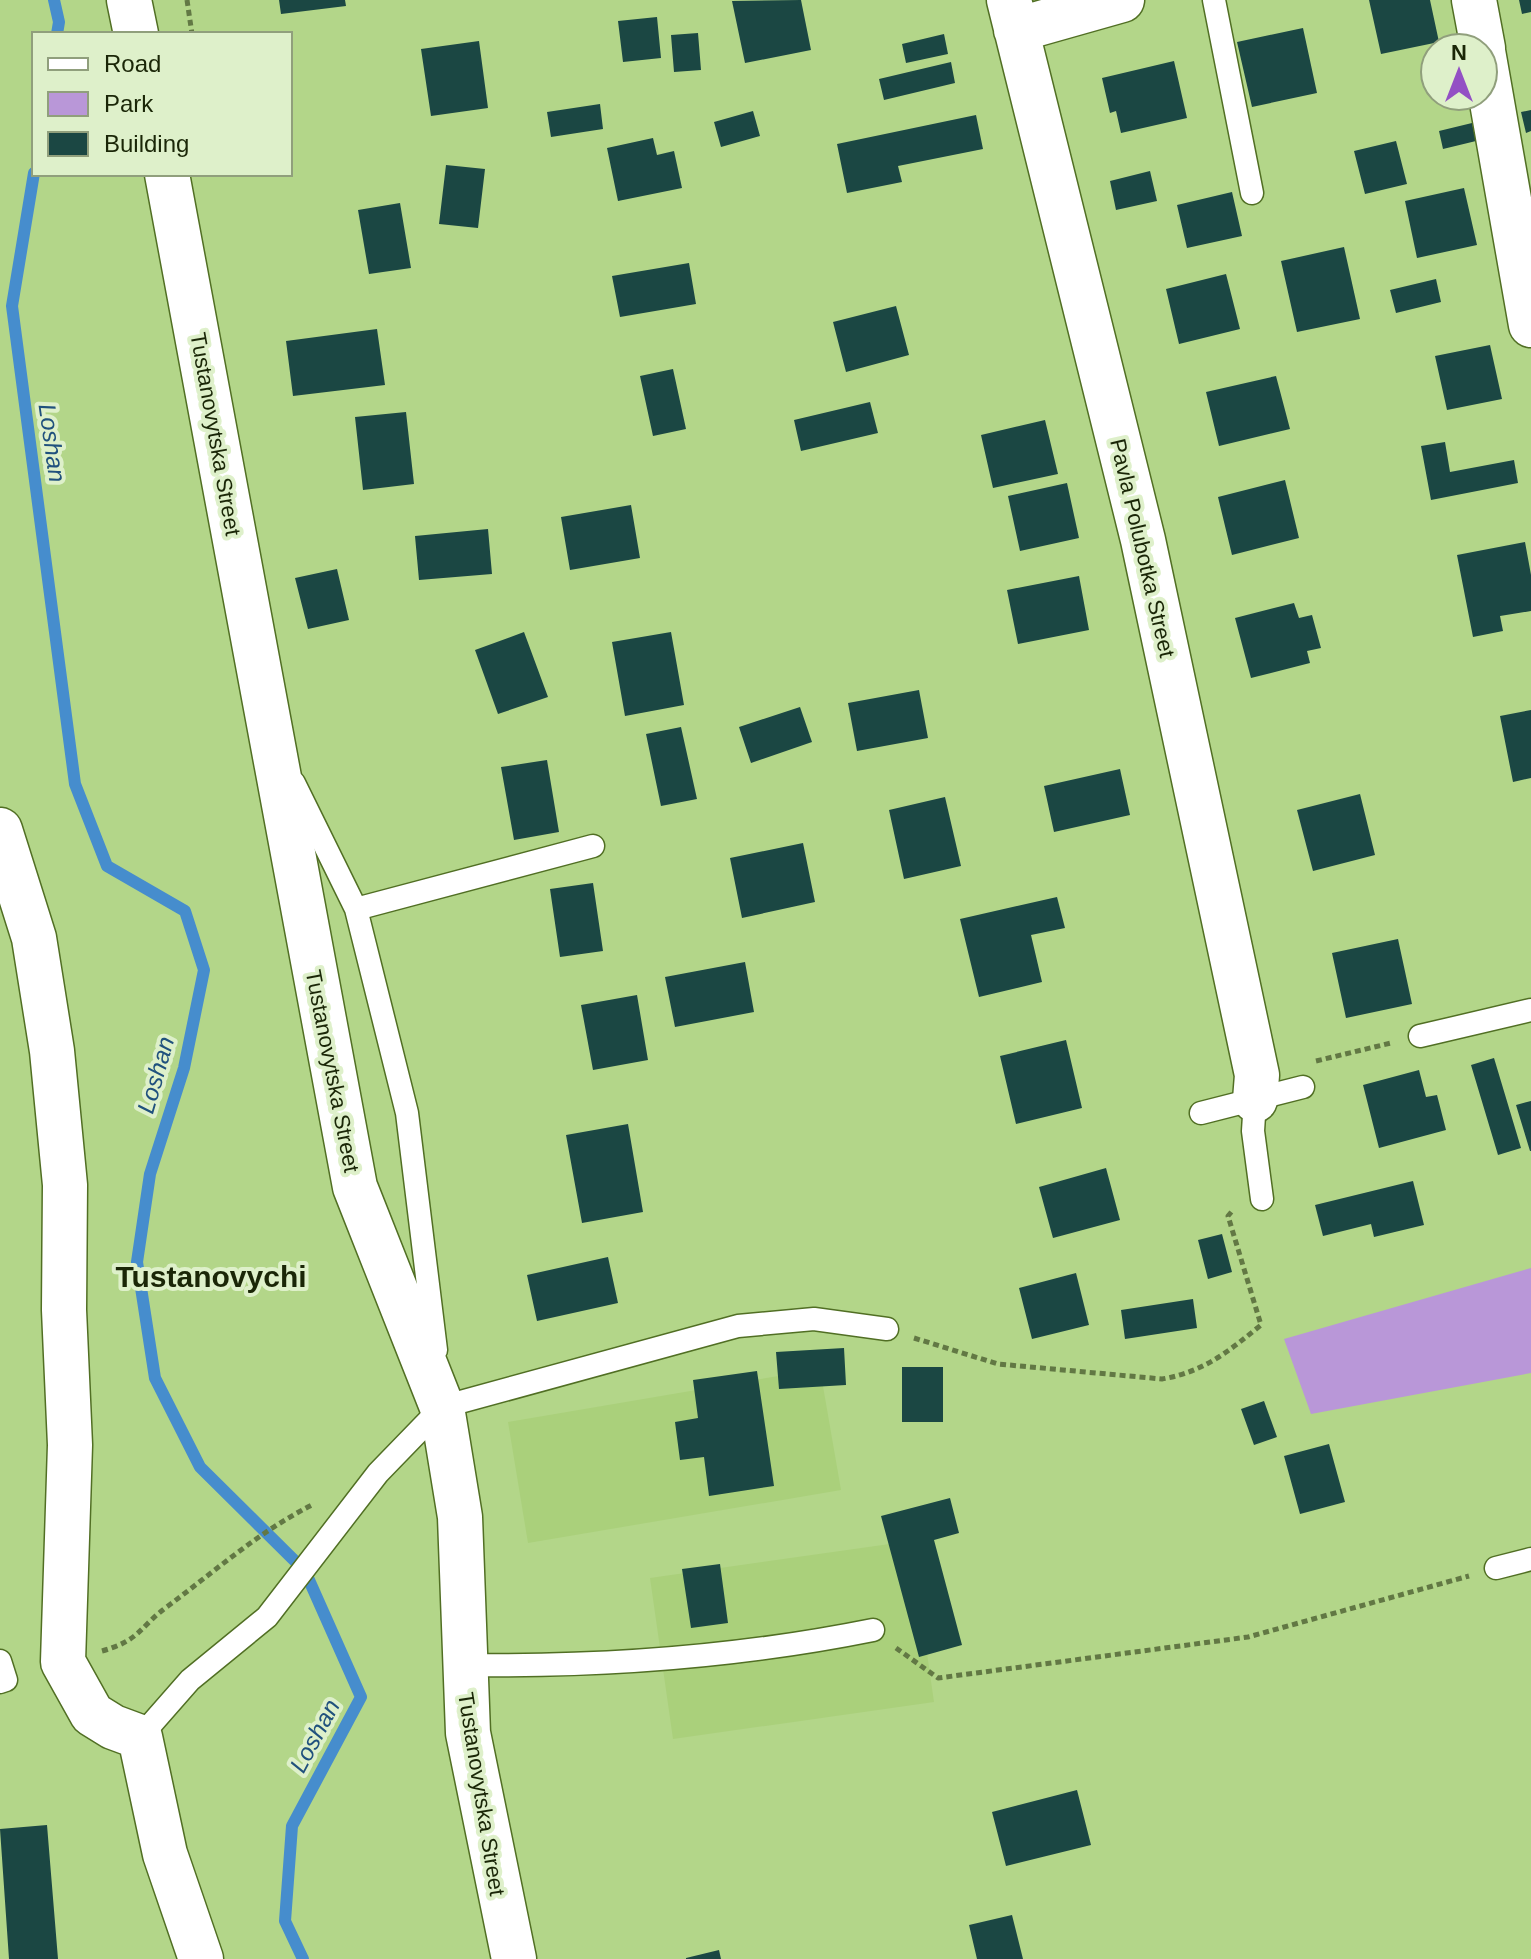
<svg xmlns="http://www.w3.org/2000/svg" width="1531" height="1959" font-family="Arial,sans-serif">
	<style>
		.built { fill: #aad07b }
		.green { fill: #b997d8 }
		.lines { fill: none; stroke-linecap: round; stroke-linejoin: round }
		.stream { stroke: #468dcd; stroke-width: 12 }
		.building { fill: #1b4743 }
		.service-casing { stroke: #516f24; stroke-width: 25 }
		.minor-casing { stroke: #516f24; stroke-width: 47 }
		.path { stroke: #627844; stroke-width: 5; stroke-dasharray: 6 4; stroke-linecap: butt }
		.service { stroke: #fff; stroke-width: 22 }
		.minor { stroke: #fff; stroke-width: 44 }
		.labels { text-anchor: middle; stroke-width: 8; stroke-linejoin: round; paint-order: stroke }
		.street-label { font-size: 22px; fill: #1a2607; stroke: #def0ca }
		.water-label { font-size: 24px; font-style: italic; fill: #20517d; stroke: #def0ca }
		.district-label { font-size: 30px; font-weight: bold; fill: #1a2607; stroke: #def0ca }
	</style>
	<rect width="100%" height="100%" fill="#b3d689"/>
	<path class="built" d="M820 1369 841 1490 528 1543 508 1422Z
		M911 1541 934 1702 673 1739 650 1578Z"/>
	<path class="green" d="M1531 1268V1373L1311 1414 1284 1339Z"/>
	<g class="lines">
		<path class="stream" d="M54 0 59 22 57 34
			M34 173 12 306 75 784 107 866 185 911 204 970 184 1068 150 1174 137 1262 155 1378 200 1467 305 1571 361 1697 292 1826 285 1921 303 1959"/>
	</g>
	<path class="building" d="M279 0H345L346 6 281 14Z
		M801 0 811 50 745 63 732 1Z
		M1369 0H1430L1439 42 1381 54Z
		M1519 0H1531V12L1522 14Z
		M657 17 661 58 623 62 618 21Z
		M1303 28 1317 93 1252 107 1237 42Z
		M698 33 701 70 674 72 671 35Z
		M944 34 948 54 906 63 902 44Z
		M479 41 488 108 431 116 421 49Z
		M1174 61 1187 118 1121 133 1116 111 1110 113 1102 78Z
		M951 62 955 83 884 100 879 79Z
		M600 104 603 129 551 137 547 112Z
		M1531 110V131L1526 133 1521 112Z
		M753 111 760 136 721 147 714 122Z
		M976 115 983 149 898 166 902 182 847 193 837 144Z
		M1472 123 1476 141 1443 149 1439 131Z
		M653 138 657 155 674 151 682 188 618 201 607 148Z
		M1396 141 1407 184 1365 194 1354 151Z
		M446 165 485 169 478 228 439 224Z
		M1150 171 1157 201 1116 210 1110 181Z
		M1464 188 1477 245 1417 258 1405 201Z
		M1232 192 1242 236 1187 248 1177 205Z
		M400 203 411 268 369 274 358 210Z
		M1344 247 1360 319 1297 332 1281 261Z
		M689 263 696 304 620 317 612 276Z
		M1226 274 1240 329 1179 344 1166 289Z
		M1436 279 1441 302 1396 313 1390 290Z
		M896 306 909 355 846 372 833 322Z
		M377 329 385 385 293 396 286 341Z
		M1490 345 1502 399 1447 410 1435 356Z
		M673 369 686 429 653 436 640 376Z
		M1276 376 1290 429 1219 446 1206 392Z
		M870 402 878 433 801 451 794 420Z
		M406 412 414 484 363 490 355 417Z
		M1045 420 1058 474 993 488 981 435Z
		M1445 442 1450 472 1514 460 1518 483 1431 500 1421 446Z
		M1285 480 1299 538 1232 555 1218 497Z
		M1067 483 1079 538 1020 551 1008 496Z
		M631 505 640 558 570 570 561 517Z
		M488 529 492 574 419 580 415 536Z
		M1525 542 1531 575V611L1500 616 1503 631 1473 637 1457 555Z
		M337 569 349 620 308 629 295 578Z
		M1079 576 1089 630 1018 644 1007 590Z
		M1294 603 1299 618 1312 615 1321 648 1307 651 1310 663 1251 678 1235 618Z
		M524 632 548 697 498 714 475 650Z
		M671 632 684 705 625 716 612 642Z
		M919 690 928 738 857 751 848 703Z
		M800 707 812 742 751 763 739 727Z
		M1531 710V778L1513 782 1500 716Z
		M681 727 697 799 661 806 646 734Z
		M547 760 559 832 514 840 501 767Z
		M1120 769 1130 815 1054 832 1044 786Z
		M1360 794 1375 855 1313 871 1297 810Z
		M945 797 961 866 904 879 889 810Z
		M803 843 815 902 742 918 730 858Z
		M593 883 603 951 560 957 550 889Z
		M1057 897 1065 928 1031 935 1042 982 979 997 960 919Z
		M1398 939 1412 1004 1346 1018 1332 953Z
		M745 962 754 1012 675 1027 665 977Z
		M637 995 648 1060 593 1070 581 1005Z
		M1066 1040 1082 1108 1016 1124 1000 1056Z
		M1494 1058 1521 1148 1498 1155 1471 1065Z
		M1419 1070 1426 1097 1437 1095 1446 1130 1379 1148 1363 1085Z
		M1531 1101V1151H1530L1516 1105Z
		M628 1124 643 1212 582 1223 566 1135Z
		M1106 1168 1120 1220 1053 1238 1039 1187Z
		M1413 1181 1424 1225 1374 1237 1371 1224 1323 1236 1315 1205Z
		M1222 1234 1232 1272 1208 1279 1198 1240Z
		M608 1257 618 1303 537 1321 527 1275Z
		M1076 1273 1089 1325 1032 1339 1019 1288Z
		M1193 1299 1197 1328 1125 1339 1121 1310Z
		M844 1348 846 1385 779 1389 776 1352Z
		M902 1367H943V1422H902Z
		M757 1371 774 1486 709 1496 704 1457 680 1460 675 1422 698 1418 693 1380Z
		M1264 1401 1277 1437 1254 1445 1241 1409Z
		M1329 1444 1345 1502 1300 1514 1284 1456Z
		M950 1498 959 1533 934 1540 962 1645 919 1657 881 1516Z
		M720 1564 728 1623 691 1628 682 1569Z
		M1077 1790 1091 1845 1006 1866 992 1812Z
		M47 1825 58 1959H9L0 1829Z
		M1012 1915 1023 1959H977L969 1925Z
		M719 1950 721 1959H686V1958Z"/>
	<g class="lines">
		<defs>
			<path id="service" d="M1214 0 1252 193
				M294 783 356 909 407 1113 436 1350
				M356 909 593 846
				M1420 1036 1531 1010
				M1255 1100 1253 1131 1262 1199
				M1201 1113 1303 1087
				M1496 1568 1531 1559
				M0 1661 6 1680 0 1682
				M463 1665C599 1667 739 1657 873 1630
				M140 1737 190 1680 267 1617 378 1473 442 1407 738 1326 814 1319 887 1329"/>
			<path id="minor" d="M129 0 136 34
				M1009 0 1143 540 1257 1075 1255 1100
				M1474 0 1483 48
				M1016 30 1122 0
				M1483 51 1531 325
				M167 174 355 1187 442 1407 460 1517 468 1733 514 1959
				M0 830 34 938 52 1051 65 1185 64 1310 70 1445 63 1662 92 1714 113 1727 140 1737 165 1854 201 1959"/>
		</defs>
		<use href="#service" class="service-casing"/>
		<use href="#minor" class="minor-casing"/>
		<path class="path" d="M187 0 192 34
			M1316 1061 1391 1043
			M914 1338 998 1364 1162 1379C1204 1372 1229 1351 1261 1325L1228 1216 1233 1210
			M896 1648 938 1678 1248 1637 1469 1576
			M102 1651C141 1640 139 1627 168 1606 215 1571 260 1531 312 1505"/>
		<use href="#service" class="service"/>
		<use href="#minor" class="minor"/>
	</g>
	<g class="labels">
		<g class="street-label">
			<text transform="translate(216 434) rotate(80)" y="8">Tustanovytska Street</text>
			<text transform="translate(1143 548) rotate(77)" y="8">Pavla Polubotka Street</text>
			<text transform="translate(333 1071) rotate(79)" y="8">Tustanovytska Street</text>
			<text transform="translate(482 1794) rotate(81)" y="8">Tustanovytska Street</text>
		</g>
		<g class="water-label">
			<text transform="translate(52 443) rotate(82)" y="8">Loshan</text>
			<text transform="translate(156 1075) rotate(-74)" y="8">Loshan</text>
			<text transform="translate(315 1736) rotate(-62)" y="8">Loshan</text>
		</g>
		<g class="district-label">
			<text x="211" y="1287">Tustanovychi</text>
		</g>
	</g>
	<rect x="32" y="32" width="260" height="144" fill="#def0ca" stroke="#909f7c" stroke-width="2"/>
	<rect x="48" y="58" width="40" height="12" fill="#ffffff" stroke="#909f7c" stroke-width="2"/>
	<text x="104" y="72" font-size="24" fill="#1a2607">Road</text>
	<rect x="48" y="92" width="40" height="24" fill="#b997d8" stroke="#909f7c" stroke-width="2"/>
	<text x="104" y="112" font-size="24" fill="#1a2607">Park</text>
	<rect x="48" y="132" width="40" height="24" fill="#1b4743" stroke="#909f7c" stroke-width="2"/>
	<text x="104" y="152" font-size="24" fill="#1a2607">Building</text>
	<g transform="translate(1459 72)"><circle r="38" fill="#def0ca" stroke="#909f7c" stroke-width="2"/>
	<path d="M0-6L14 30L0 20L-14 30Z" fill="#9350c4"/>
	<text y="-12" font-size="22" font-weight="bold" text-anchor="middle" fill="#1a2607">N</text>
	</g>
</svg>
